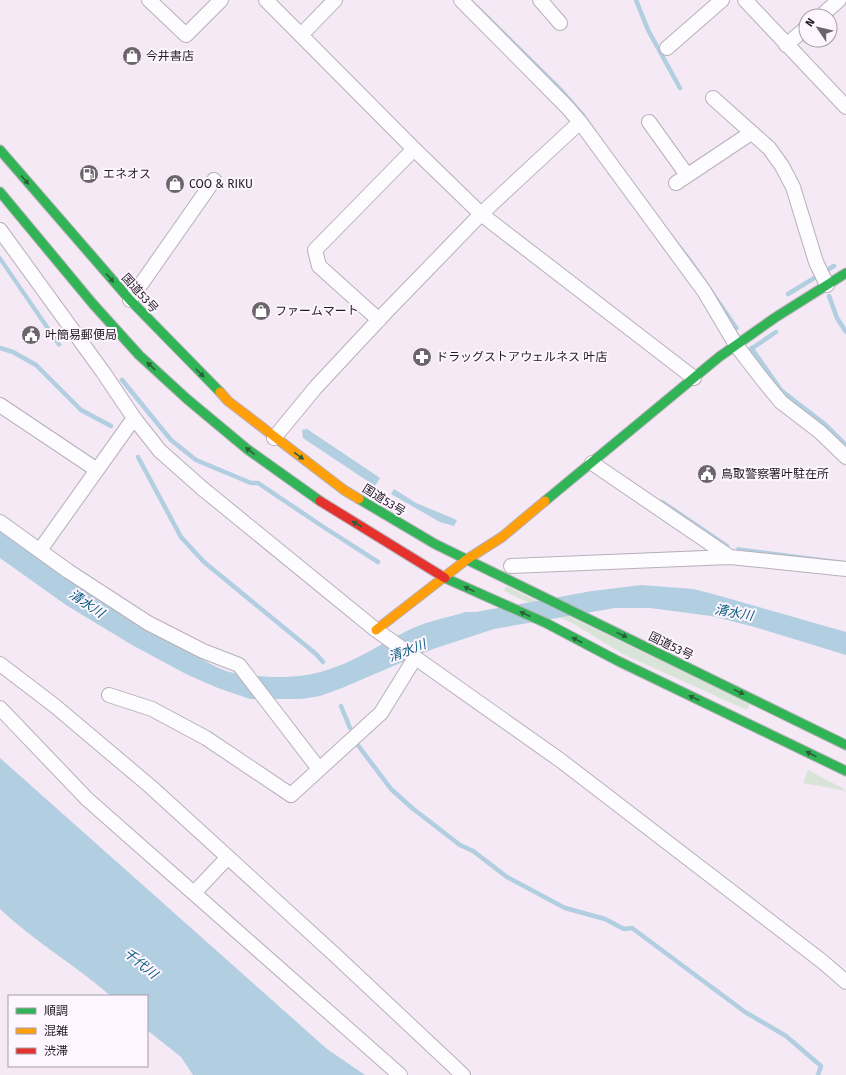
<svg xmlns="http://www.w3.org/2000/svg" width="846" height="1075" font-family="'Fira Sans','Noto Sans JP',sans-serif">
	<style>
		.green { fill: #d8e4d7 }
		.water { fill: #b2cee1 }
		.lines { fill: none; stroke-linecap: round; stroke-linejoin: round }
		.stream { stroke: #b2cee1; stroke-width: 4.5 }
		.street-casing { stroke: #b8b0b9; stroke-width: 16 }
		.fast-casing { stroke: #b8b0b9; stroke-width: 11 }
		.slow-casing { stroke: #b8b0b9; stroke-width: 11 }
		.jam-casing { stroke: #b8b0b9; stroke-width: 11 }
		.street { stroke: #fdfcfe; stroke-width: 14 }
		.fast { stroke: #30b455; stroke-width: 9 }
		.slow { stroke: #ff9f0a; stroke-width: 9 }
		.jam { stroke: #e5322d; stroke-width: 9 }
		.oneway { fill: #29603a }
		.labels { text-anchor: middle; stroke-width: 4; stroke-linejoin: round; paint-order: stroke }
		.poi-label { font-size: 12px; fill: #231c24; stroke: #fdf5ff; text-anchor: start }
		.street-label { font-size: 12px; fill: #231c24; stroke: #fdf5ff }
		.water-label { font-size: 13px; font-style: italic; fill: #0a5d7c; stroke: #fdf5ff }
	</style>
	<rect width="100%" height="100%" fill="#f4e9f5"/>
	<path class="green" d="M506 586 750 704 747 710 623 654 574 624 504 591Z
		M808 770 844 789 846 791 803 783Z"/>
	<path class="water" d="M466 0H472L482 9 561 87 584 113 639 192 693 261 739 328 736 332 694 269 642 203Z
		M0 255 62 345 58 347 0 262Z
		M752 345 783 389 827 423 846 442V450L781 396 746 350Z
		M307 429 380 478 375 486 303 438 302 430Z
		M394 489 416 503 457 520 454 526 440 522 391 494Z
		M0 531C63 576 126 621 196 656 208 662 221 671 234 673 256 677 291 679 312 674 349 666 373 648 405 632 423 622 446 618 466 612H476L592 591 642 585 693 589 713 594 846 632V655L751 626 711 616 650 608H615L494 629 433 649 342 688 320 696 301 699H250L218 688 188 675 132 645 66 605 0 558Z
		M737 547 846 561V565L749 553 736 550Z
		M709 550 710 553 531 558Z
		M0 758 327 1049 365 1075H193L181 1057 147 1030V996H111C75 965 34 941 0 909Z"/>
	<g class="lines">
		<path class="stream" d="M636 0 648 30 680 88
			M788 294 834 266
			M829 296 837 318 846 332
			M754 347 776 332
			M0 348 13 352 36 365 81 410 111 426
			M122 380 171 440 196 460 251 483H258L322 526 378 562
			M138 457 181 537 204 562 316 654 323 662
			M662 502 727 546
			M341 706 350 728
			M357 744 391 789 412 808 460 845 473 851 507 877 565 908 605 919 624 929 632 928 745 1012 786 1036 821 1066 818 1075"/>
		<defs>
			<path id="street" d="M149 0 186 35 221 0
				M266 0 414 149 481 214 694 378
				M461 0 567 107 580 122 704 291 736 345 762 379 781 402 820 432 846 457
				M540 0 560 23
				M745 0 846 107
				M821 16 839 0
				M301 35 335 0
				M786 45 806 28
				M667 48 722 0
				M713 98 769 148 782 166 793 187 816 262 827 285
				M649 122 687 175
				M676 183 751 133
				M0 230 103 372 134 418 160 451 203 489 376 630 560 760 823 962 846 982
				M130 300 214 180
				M379 320 319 266 315 250 414 149
				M0 405 97 470
				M274 438 316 387 386 312 481 214 580 122
				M592 463 730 557
				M0 522 68 571 148 623 203 651 239 665 319 769
				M40 550 134 418
				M511 566 730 557 846 569
				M0 664 55 706 151 787 334 954 463 1075
				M109 695 152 709 206 738 291 795 381 713 415 658
				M0 708 87 799 400 1075
				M194 893 228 857"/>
			<path id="fast" d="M0 150 130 300 220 392
				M0 192 93 304 139 355 187 399 247 449 320 501
				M359 499 435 544 846 745
				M545 501 719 357 776 317 846 273
				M445 578 546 623 618 661 846 771"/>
			<path id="slow" d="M220 392 228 401 344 490 359 499
				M376 630 466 560 502 537 545 501"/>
			<path id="jam" d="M320 501 445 578"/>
		</defs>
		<use href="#street" class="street-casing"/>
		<use href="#fast" class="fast-casing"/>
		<use href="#slow" class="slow-casing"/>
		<use href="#jam" class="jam-casing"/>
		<use href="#street" class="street"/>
		<use href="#fast" class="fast"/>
		<use href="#slow" class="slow"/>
		<use href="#jam" class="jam"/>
	</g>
	<defs><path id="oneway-solid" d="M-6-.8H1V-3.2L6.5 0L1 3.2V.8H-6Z"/></defs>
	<g class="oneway">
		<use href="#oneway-solid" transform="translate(25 180) rotate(49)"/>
		<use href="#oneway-solid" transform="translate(110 278) rotate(49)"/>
		<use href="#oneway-solid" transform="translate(151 366) rotate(-137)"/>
		<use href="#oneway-solid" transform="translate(200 373) rotate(45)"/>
		<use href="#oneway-solid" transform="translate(250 451) rotate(-143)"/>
		<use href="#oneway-solid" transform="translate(299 456) rotate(36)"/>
		<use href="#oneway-solid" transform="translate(357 524) rotate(-149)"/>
		<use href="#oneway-solid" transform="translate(469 589) rotate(-156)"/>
		<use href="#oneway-solid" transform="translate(525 614) rotate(-156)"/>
		<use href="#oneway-solid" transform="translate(622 635) rotate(26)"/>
		<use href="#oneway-solid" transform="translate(577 640) rotate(-152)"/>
		<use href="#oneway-solid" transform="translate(739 692) rotate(26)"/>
		<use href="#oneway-solid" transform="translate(694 698) rotate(-155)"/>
		<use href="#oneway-solid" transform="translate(811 754) rotate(-153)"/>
	</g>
	<defs>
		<symbol id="shop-disc" viewBox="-11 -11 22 22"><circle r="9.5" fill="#6c646d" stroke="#fdf5ff"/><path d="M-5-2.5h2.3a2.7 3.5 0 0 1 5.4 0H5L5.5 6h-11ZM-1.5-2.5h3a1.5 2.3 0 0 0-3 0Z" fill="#fff"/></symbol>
		<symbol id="fuel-disc" viewBox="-11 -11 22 22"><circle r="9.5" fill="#6c646d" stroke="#fdf5ff"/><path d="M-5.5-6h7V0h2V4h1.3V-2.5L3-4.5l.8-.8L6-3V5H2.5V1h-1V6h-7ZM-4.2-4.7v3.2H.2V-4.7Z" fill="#fff"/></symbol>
		<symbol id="civic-disc" viewBox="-11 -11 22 22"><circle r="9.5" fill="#6c646d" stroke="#fdf5ff"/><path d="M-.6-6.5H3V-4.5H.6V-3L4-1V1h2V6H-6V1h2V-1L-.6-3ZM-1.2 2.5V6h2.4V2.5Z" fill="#fff"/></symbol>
		<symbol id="pharmacy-disc" viewBox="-11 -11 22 22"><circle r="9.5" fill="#6c646d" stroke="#fdf5ff"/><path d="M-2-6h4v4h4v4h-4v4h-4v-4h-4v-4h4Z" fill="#fff"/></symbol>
	</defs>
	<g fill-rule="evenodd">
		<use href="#shop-disc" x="121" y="45" width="22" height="22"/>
		<use href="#fuel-disc" x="78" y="163" width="22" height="22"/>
		<use href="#shop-disc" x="164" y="173" width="22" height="22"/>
		<use href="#shop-disc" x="250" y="300" width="22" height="22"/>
		<use href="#civic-disc" x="20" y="324" width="22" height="22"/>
		<use href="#pharmacy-disc" x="411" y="346" width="22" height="22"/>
		<use href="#civic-disc" x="696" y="463" width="22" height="22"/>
	</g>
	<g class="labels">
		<g class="poi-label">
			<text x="146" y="60">今井書店</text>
			<text x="103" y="178">エネオス</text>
			<text x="189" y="188">COO &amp; RIKU</text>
			<text x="275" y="315">ファームマート</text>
			<text x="45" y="339">叶簡易郵便局</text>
			<text x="436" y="361">ドラッグストアウェルネス 叶店</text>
			<text x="721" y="478">鳥取警察署叶駐在所</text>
		</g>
		<g class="street-label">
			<text transform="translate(140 293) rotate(48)" y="4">国道53号</text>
			<text transform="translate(384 500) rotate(32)" y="4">国道53号</text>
			<text transform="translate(671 646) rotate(26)" y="4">国道53号</text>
		</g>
		<g class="water-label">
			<text transform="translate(87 603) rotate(34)" y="5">清水川</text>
			<text transform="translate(734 612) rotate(10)" y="5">清水川</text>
			<text transform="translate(407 650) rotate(-21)" y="5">清水川</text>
			<text transform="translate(141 963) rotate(39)" y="5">千代川</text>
		</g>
	</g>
	<rect x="8" y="995" width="140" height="72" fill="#fdf5ff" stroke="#a69ea7"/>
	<rect x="16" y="1008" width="20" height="6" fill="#30b455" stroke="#a69ea7"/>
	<text x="44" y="1015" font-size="12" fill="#231c24">順調</text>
	<rect x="16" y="1028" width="20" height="6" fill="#ff9f0a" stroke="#a69ea7"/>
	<text x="44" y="1035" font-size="12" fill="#231c24">混雑</text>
	<rect x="16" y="1048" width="20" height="6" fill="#e5322d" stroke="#a69ea7"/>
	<text x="44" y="1055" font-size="12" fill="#231c24">渋滞</text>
	<g transform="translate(818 28) rotate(305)"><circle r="19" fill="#fdf5ff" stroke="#a69ea7"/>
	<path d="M0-3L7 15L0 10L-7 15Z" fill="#6c646d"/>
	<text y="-6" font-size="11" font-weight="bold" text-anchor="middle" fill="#231c24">N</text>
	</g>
</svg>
